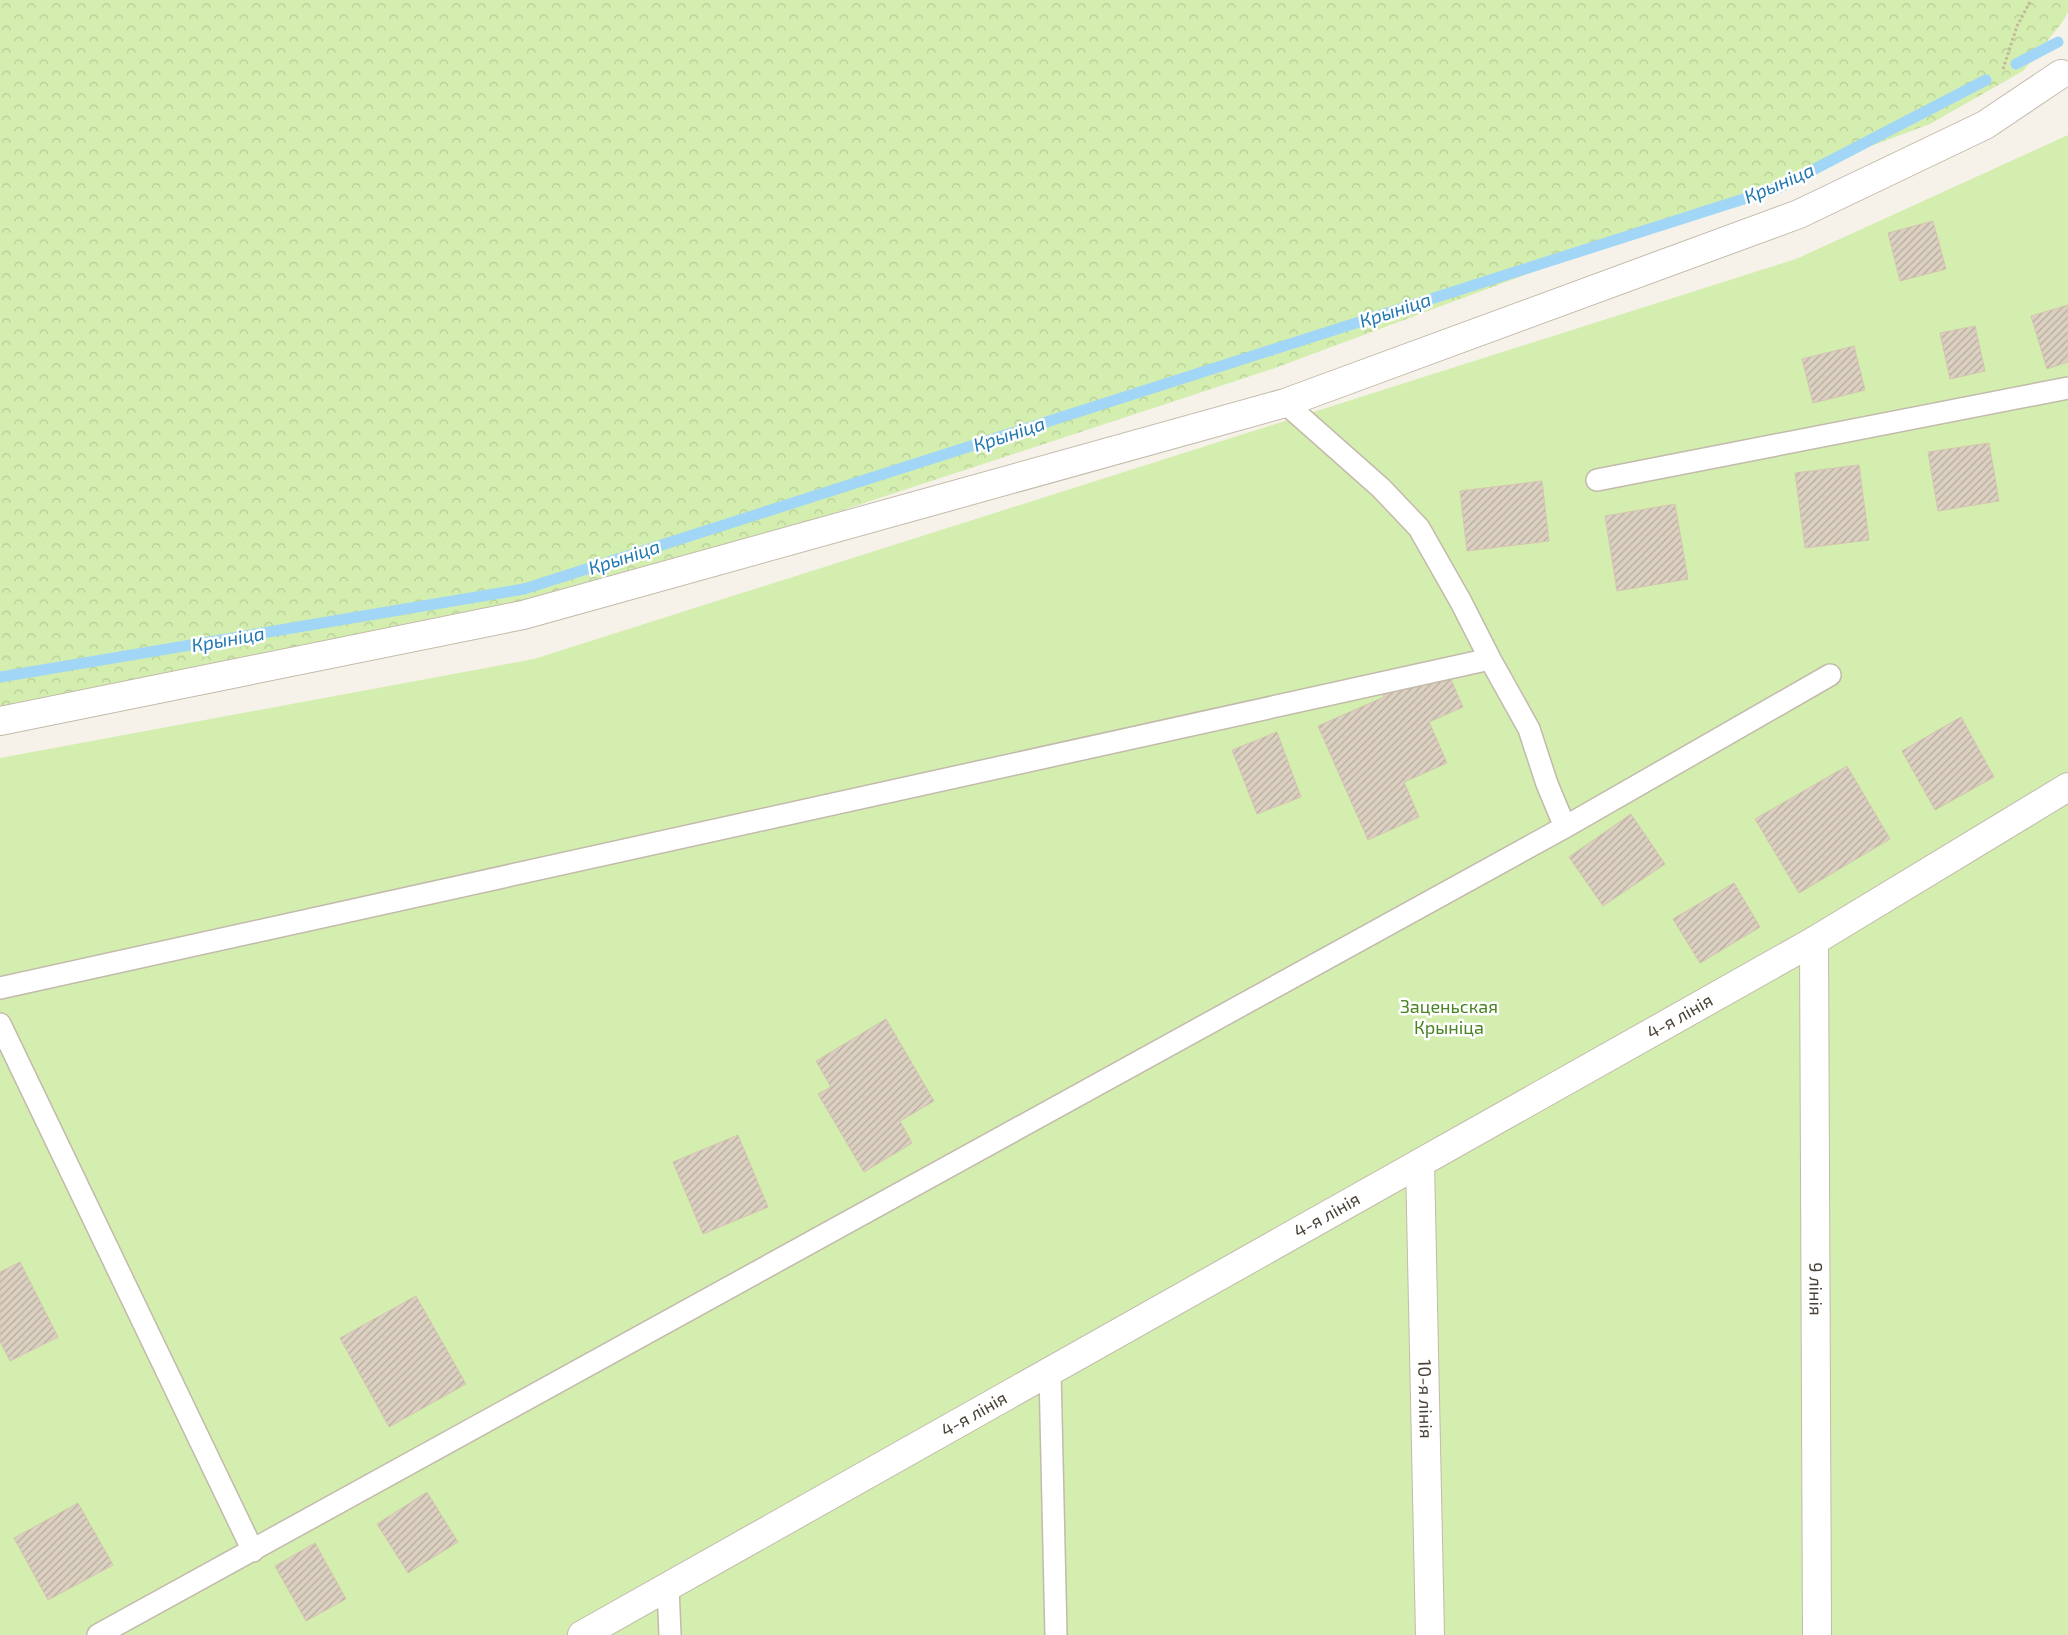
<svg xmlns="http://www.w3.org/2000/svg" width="2068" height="1635" font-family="'Exo 2',sans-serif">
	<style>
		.forest { fill: url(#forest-crowns) }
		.garden { fill: #d3eeaf }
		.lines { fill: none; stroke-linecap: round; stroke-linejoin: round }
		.stream { stroke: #a1d6f7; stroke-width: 11 }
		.building { fill: url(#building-hatch); stroke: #d5c5b0 }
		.service-casing { stroke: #c3baab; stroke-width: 24 }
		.minor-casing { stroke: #c3baab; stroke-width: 30 }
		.path { stroke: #c6b59b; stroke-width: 3; stroke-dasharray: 2.5 2.5; stroke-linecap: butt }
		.service { stroke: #fff; stroke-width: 21 }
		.minor { stroke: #fff; stroke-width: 28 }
		.labels { text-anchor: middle; stroke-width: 5; stroke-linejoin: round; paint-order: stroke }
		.park-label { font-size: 18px; fill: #4a8423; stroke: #fff }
		.street-label { font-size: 18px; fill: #4b4237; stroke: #fff }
		.water-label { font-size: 19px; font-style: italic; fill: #2278b1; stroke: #fff }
	</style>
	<defs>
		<pattern id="forest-crowns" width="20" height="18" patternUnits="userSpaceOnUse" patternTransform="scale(1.25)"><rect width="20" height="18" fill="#d3eeaf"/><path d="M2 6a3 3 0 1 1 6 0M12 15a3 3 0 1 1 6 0" fill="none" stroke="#b7cd97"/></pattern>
		<pattern id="building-hatch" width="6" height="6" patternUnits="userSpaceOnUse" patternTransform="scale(1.25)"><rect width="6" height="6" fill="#dcd0c1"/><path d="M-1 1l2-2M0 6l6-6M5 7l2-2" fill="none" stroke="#b4aa9e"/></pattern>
	</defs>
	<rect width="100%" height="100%" fill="#f6f2e9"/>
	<path class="forest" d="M0 0H2068V12L2061 24 2023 71 1930 124 1275 368 533 612 0 718Z"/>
	<path class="garden" d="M2068 135V1635H0V758L534 659 1796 259Z"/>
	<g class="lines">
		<path class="stream" d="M2016 64 2058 42
			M0 677 524 589 1778 188 1986 80"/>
	</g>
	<path class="building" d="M1933 221 1946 269 1900 281 1888 233Z
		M2068 305V362L2047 369 2031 316Z
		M1975 326 1985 371 1950 379 1940 333Z
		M1854 346 1865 390 1813 403 1802 359Z
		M1989 443 1999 501 1938 511 1928 452Z
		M1859 465 1869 540 1805 548 1795 473Z
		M1542 481 1549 541 1467 551 1460 491Z
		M1675 504 1688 579 1617 591 1605 516Z
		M1448 673 1463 707 1429 722 1447 763 1404 782 1419 817 1368 840 1318 726 1384 697 1382 692 1409 680 1412 688Z
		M1961 717 1994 777 1935 810 1902 751Z
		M1277 732 1301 797 1257 814 1232 750Z
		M1847 766 1890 839 1799 893 1755 819Z
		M1631 814 1665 864 1603 906 1569 857Z
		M1734 883 1760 927 1700 963 1673 919Z
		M886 1019 934 1101 900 1121 912 1143 864 1172 818 1094 831 1087 816 1061Z
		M738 1135 768 1207 703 1234 673 1162Z
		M20 1262 58 1337 10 1361 0 1341V1272Z
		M416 1296 466 1384 389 1427 340 1338Z
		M427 1492 458 1542 408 1573 377 1524Z
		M78 1503 113 1565 48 1600 14 1538Z
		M315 1543 346 1599 306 1621 275 1566Z"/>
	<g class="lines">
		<defs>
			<path id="service" d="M1285 403 1381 488 1419 528 1461 602 1490 659 1529 729 1547 784 1565 827
				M1597 480 2068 388
				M0 988 1490 659
				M0 1024 253 1551
				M1050 1372 1056 1635
				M668 1587 670 1635
				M98 1635 1565 827 1830 675"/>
			<g id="minor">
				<path d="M0 721 523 615 1285 403 1799 214 1985 125 2061 74"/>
				<path id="s1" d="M1814 941 1817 1635"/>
				<path id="s2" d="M1420 1163 1430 1635"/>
				<path id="s3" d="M582 1635 1814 941 2068 787"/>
			</g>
		</defs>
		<use href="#service" class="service-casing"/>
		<use href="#minor" class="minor-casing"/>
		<path class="path" d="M2003 69 2017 26 2031 0"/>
		<use href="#service" class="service"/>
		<use href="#minor" class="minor"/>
	</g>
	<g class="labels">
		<g class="park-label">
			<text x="1449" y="1013">Заценьская<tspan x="1449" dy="21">Крыніца</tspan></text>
		</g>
		<g class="street-label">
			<text dy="6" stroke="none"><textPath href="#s3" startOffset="1260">4-я лінія</textPath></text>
			<text dy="6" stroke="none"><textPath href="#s3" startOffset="855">4-я лінія</textPath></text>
			<text dy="6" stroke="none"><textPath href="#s1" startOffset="348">9 лінія</textPath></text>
			<text dy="6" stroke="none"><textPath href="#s2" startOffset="236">10-я лінія</textPath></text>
			<text dy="6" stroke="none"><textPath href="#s3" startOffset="450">4-я лінія</textPath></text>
		</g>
		<g class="water-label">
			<text transform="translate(1779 183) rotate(-23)" y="7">Крыніца</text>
			<text transform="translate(1395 310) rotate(-18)" y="7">Крыніца</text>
			<text transform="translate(1009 434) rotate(-18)" y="7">Крыніца</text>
			<text transform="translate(624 557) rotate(-18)" y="7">Крыніца</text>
			<text transform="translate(228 639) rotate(-10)" y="7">Крыніца</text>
		</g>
	</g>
</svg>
